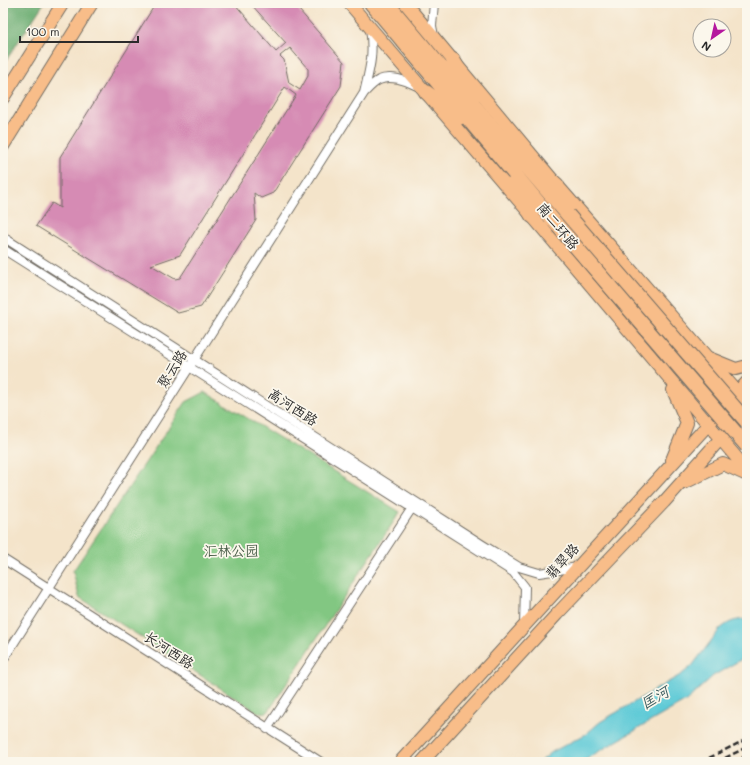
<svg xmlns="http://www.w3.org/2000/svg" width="750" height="765" font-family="Mali,'LXGW WenKai TC',sans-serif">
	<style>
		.green { fill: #82c782; stroke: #567956 }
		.forest { fill: #69ac70; stroke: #4a6c4e }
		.water { fill: #5ecad7; stroke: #447a81 }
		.building { fill: #d68bb4; fill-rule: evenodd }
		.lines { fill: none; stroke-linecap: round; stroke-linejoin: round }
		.street-casing { stroke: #716c63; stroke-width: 10 }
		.primary-casing { stroke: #716c63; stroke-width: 14 }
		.highway-casing { stroke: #716c63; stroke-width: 16 }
		.street { stroke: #fff; stroke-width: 8 }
		.primary { stroke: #f8bd89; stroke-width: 12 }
		.highway { stroke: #f8bd89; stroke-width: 14 }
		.rail { stroke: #2b2b2b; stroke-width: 2.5; stroke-dasharray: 6 3; stroke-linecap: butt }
		.highway-bridge-casing { stroke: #716c63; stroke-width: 16; stroke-linecap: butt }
		.highway-bridge { stroke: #f8bd89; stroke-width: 14 }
		.labels { text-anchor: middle; stroke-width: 3.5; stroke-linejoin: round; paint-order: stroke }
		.street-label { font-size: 14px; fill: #2b2b2b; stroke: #fbf7ec }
		.park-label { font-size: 14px; fill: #455a45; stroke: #fbf7ec }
		.water-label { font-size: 15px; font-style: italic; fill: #3a5b5f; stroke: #fbf7ec }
	</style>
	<rect width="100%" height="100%" fill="#fbf7ec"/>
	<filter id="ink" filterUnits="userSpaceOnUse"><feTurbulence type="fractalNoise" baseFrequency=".025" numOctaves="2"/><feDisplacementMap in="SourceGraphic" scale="8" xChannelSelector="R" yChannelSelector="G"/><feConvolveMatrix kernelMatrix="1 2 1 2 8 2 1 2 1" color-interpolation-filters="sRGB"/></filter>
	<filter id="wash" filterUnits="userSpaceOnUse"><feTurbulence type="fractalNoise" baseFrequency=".012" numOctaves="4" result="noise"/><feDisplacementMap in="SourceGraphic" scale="16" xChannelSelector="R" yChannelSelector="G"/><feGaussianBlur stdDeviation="0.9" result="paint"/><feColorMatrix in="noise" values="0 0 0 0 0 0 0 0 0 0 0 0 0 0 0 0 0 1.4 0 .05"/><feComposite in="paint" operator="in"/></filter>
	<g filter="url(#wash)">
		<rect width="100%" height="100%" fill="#f4e4ca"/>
		<path class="green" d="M205 392 400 512 268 712 259 713 79 597 73 571 186 402Z"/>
		<path class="forest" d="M3 3H44L3 65Z"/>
		<path class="water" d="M747 619V656L713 676 686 701 591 756 583 762H540L552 752 586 734 600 722 682 674 692 666 698 658 720 629C730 621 734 620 747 619Z"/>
		<g id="blocks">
			<path class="building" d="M156 3H234L276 52 286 43 250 3H293L344 62 341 86 273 193 261 198 254 193 256 220 201 307 178 313 36 226 52 203 60 208V157ZM290 48 308 69V76L300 90 289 83 284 60 280 56ZM285 87 296 95 180 278 175 279 151 265 180 255Z"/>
		</g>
	</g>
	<g filter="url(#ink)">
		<use href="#blocks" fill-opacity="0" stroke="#716c63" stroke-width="1"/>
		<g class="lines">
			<defs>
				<path id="street" d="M434 3 432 26 434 36
					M370 28C374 55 370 67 364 93 368 89 373 83 379 80 390 75 406 80 417 86
					M3 237 483 545 519 567 539 573 578 567
					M3 249 513 572 525 587 524 626
					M3 559 321 762
					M3 660 364 93
					M267 729 412 508"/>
				<path id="primary" d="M349 3 532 216 747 470
					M405 3 557 185 747 403
					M3 98 63 3
					M3 146 92 3
					M709 358 736 369 747 366
					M672 460 687 423 673 390
					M684 483 723 464 747 475
					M400 762 747 382
					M422 762 557 614 664 502 747 409"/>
				<path id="highway" d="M371 3C433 78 496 151 558 226
					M387 3 434 59 568 215
					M453 60 473 95
					M426 92 459 118
					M536 167 557 185
					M514 183 532 216"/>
			</defs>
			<use href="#street" class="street-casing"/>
			<use href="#primary" class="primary-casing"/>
			<use href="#highway" class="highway-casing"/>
			<use href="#street" class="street"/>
			<use href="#primary" class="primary"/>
			<use href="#highway" class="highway"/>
			<path class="rail" d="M701 762 747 739
				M717 762 747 747
				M734 762 747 755"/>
			<defs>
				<path id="highway-bridge" d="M568 215 747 422
					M558 226 747 446"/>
			</defs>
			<use href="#highway-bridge" class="highway-bridge-casing"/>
			<use href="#highway-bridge" class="highway-bridge"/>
		</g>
	</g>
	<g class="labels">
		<g class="street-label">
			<text transform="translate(558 226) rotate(50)" y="5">南二环路</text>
			<text transform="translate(172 369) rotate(-58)" y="5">聚云路</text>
			<text transform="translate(293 407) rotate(33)" y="5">高河西路</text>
			<text transform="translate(562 561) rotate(-48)" y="5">翡翠路</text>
			<text transform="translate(169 650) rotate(33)" y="5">长河西路</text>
		</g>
		<g class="park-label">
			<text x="231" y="556">汇林公园</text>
		</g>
		<g class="water-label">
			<text transform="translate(655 698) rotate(-30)" y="5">匡河</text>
		</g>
	</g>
	<rect width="750" height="765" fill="none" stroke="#fbf7ec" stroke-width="16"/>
	<g transform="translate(712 38) rotate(214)"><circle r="19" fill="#fbf7ec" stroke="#a8a59f"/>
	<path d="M0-3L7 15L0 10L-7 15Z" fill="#b5179e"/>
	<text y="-6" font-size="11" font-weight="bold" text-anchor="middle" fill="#2b2b2b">N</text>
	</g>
	<path d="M20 36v6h118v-6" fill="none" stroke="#2b2b2b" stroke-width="2"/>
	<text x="26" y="36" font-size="12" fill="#2b2b2b" stroke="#fbf7ec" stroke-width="3" paint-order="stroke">100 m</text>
</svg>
